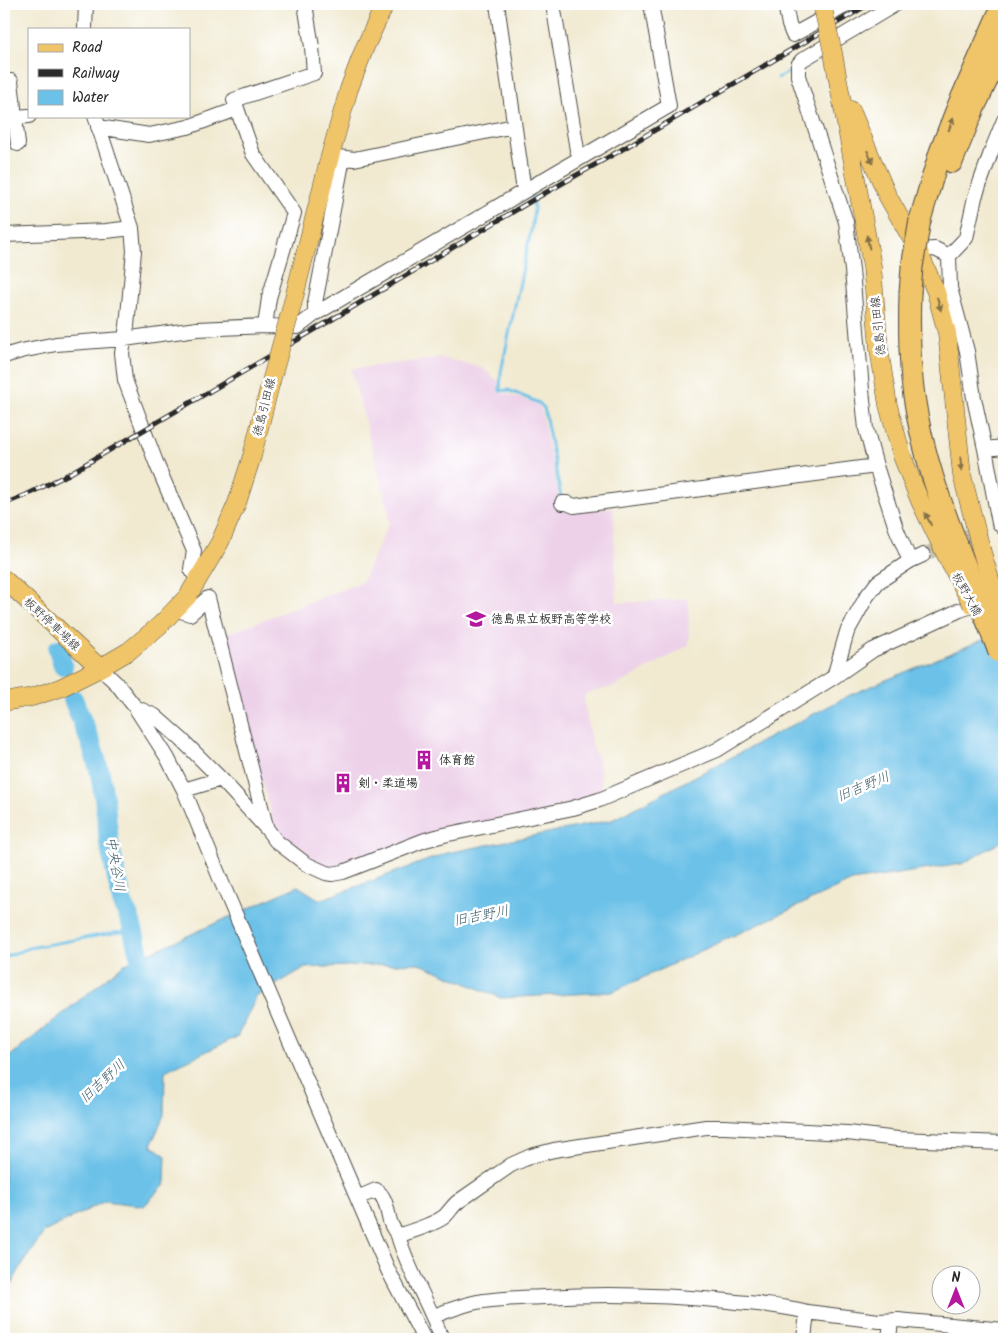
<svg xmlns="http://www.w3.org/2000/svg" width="1008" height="1343" font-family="Kalam,'Klee One',sans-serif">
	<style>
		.built { fill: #edd1e9 }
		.water { fill: #6cc1e8; stroke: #4c768a }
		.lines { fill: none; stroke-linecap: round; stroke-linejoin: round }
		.stream { stroke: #6cc1e8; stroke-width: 3 }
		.river { stroke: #6cc1e8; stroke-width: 20 }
		.minor-tunnel { stroke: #c9c4b0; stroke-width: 14; stroke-dasharray: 14 7; stroke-linecap: butt }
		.minor-casing { stroke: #494844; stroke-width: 16 }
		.major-casing { stroke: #494844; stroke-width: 19 }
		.highway-casing { stroke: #494844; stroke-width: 23 }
		.minor { stroke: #fff; stroke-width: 14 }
		.major { stroke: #f0c469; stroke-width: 18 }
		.highway { stroke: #f0c469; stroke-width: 21 }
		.rail-casing { stroke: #2b2b2b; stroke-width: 5 }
		.rail { stroke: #fff; stroke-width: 3; stroke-dasharray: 9; stroke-linecap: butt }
		.major-bridge-casing { stroke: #494844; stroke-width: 19; stroke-linecap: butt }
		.highway-bridge-casing { stroke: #494844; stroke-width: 23; stroke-linecap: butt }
		.major-bridge { stroke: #f0c469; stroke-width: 18 }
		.highway-bridge { stroke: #f0c469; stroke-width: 21 }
		.oneway { fill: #847047 }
		.labels { text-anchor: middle; stroke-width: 5; stroke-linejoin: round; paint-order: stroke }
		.street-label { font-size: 12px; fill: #2b2b2b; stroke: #fff }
		.poi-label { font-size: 12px; font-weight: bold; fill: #2b2b2b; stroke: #fff; text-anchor: start }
		.water-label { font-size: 14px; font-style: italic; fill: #42606d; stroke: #fff }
	</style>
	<rect width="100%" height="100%" fill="#fff"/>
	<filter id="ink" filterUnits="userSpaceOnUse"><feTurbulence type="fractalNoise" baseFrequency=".02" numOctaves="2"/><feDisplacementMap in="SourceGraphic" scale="10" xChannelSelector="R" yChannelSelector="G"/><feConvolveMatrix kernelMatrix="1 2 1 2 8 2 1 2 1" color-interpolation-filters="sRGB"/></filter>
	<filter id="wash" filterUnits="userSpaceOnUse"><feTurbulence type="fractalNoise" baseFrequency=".0096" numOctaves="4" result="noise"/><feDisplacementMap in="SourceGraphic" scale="20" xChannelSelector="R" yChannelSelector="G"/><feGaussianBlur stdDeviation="1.12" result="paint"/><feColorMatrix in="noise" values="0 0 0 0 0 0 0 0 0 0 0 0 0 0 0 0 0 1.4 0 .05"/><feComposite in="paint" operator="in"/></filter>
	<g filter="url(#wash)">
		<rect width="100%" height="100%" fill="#f1ead1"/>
		<path class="built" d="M441 358 482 368 499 382 498 392 511 395 539 405 541 410 561 509 569 511 613 508 617 603 688 599 689 645 616 686 587 693 585 696 584 699 591 743 600 766 601 791 596 797 342 869 326 868 291 847 277 834 221 636 362 582 389 523V512L351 369Z"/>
		<path class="water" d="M1004 631V840L962 864 852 881 612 992 501 998 418 963 304 968 257 996 237 1037 165 1071 164 1115 151 1145 166 1156 165 1184 144 1206 105 1201 44 1232 23 1263 4 1298V1061L123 965 298 886 320 900 447 853 612 820 850 695Z"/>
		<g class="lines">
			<path class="stream" d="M900 8 907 4
				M778 78 793 70
				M527 163 530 184
				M531 192 534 208 532 225 501 372 500 391 508 390 539 403 544 408 561 497
				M4 957 29 948 113 933 133 931"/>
			<path class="river" d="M58 649 63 666
				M73 699 92 746 100 773 105 804 109 842 122 901 131 922 146 982"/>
		</g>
	</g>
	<g filter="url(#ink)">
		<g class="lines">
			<path class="minor-tunnel" d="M923 555 985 528"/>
			<defs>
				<path id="minor" d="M497 4 524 191
					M553 4 577 150
					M785 4 789 25 793 35 838 10 847 4
					M896 4 802 60 798 65V76L846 222 852 270 862 390 866 429 876 466 896 528 910 561
					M85 29 86 4
					M4 81H11L18 144
					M95 116 132 228 134 251 127 326 122 353 125 380 157 465 194 551 191 569 198 581
					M1004 120 993 147 975 197 966 238 949 256 950 288 967 351 974 398 985 449 999 523 1004 529
					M4 121 15 117 29 116
					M98 127 149 135 188 127 237 109
					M330 156 354 159 514 126
					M4 235 106 231 132 228
					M918 250 935 249 949 256
					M315 314V303L343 158
					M265 326 298 327 315 314 669 106 651 4
					M4 356 21 351 56 344 124 339 197 329 265 326 269 298 294 213 253 154 234 100 314 73 312 47 305 4
					M985 449 1004 447
					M562 503H567L574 506 876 466
					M176 608 181 611 190 614 208 598 266 826
					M100 668 117 684 135 707 167 757 184 790 222 883 388 1270 424 1339
					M834 677 847 632 867 596 878 582 910 561 923 555
					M135 707 155 716 181 739 221 779 267 829 276 841 306 864 326 873 332 874 343 872 425 840 444 835 573 808 599 800 717 750 834 677 873 650 960 610 1004 595
					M184 790 221 779
					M357 1198 376 1190C386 1196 387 1211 390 1221 391 1226 395 1231 398 1236
					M433 1316C448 1311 462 1305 477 1302 499 1298 523 1298 545 1297 606 1293 667 1295 728 1301 754 1304 781 1305 807 1312L879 1321 898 1320 1004 1330
					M442 1339C429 1304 409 1272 398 1236 411 1231 434 1225 445 1216 450 1211 453 1205 459 1201L511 1165 531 1156 554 1150 706 1127H724L847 1133 898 1139 1004 1143
					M804 1339 807 1312
					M889 1339 891 1321"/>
				<path id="major" d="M833 53 872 266 879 349 888 405 902 456 920 501 950 563
					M851 110 887 195 918 250 936 292 947 333 962 475 981 549
					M289 317 330 156 349 89 365 47 385 4
					M4 579 100 668
					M4 702 32 697 60 688 100 668 129 651 160 625 188 596 220 542 237 503 252 456 270 385"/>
				<path id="highway" d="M952 162 974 108 1004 44
					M920 220 940 152 958 106 1003 4
					M910 293C909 327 909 362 914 396 922 452 941 505 962 557"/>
			</defs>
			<use href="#minor" class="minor-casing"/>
			<use href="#major" class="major-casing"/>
			<use href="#highway" class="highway-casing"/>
			<use href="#minor" class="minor"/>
			<use href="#major" class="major"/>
			<use href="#highway" class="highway"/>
			<defs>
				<path id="rail" d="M4 504 26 495 67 475 321 326 531 201 621 150 869 4"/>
			</defs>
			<use href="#rail" class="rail-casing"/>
			<use href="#rail" class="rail"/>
			<defs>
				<path id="major-bridge" d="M823 8 833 53
					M270 385 289 317
					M981 549 1001 616
					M950 563 972 604"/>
				<path id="highway-bridge" d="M910 293 912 267 920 220
					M962 557 999 652"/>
			</defs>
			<use href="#major-bridge" class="major-bridge-casing"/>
			<use href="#highway-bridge" class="highway-bridge-casing"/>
			<use href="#major-bridge" class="major-bridge"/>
			<use href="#highway-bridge" class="highway-bridge"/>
		</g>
		<defs><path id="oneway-solid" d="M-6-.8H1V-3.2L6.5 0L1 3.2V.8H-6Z" transform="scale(1.25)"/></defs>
		<g class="oneway">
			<use href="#oneway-solid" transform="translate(951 124) rotate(-70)"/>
			<use href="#oneway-solid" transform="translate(870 157) rotate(67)"/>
			<use href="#oneway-solid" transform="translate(868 242) rotate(-101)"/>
			<use href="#oneway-solid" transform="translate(939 304) rotate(74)"/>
			<use href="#oneway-solid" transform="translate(961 464) rotate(84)"/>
			<use href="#oneway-solid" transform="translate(928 519) rotate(-116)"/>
		</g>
	</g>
	<defs>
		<symbol id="school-bare" viewBox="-9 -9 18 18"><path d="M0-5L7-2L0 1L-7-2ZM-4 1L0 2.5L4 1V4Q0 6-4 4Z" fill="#b5179e" stroke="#fff" stroke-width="2.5" paint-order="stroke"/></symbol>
		<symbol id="building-bare" viewBox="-9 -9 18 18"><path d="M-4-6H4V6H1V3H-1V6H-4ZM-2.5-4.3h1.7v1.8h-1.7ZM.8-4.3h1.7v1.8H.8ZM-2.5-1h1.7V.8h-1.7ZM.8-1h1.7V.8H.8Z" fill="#b5179e" stroke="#fff" stroke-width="2.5" paint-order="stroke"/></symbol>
	</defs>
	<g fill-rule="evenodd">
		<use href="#school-bare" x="462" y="605" width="28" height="28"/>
		<use href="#building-bare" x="410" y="746" width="28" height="28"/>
		<use href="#building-bare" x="329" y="769" width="28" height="28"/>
	</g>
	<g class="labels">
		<g class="street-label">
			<text transform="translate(878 326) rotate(-96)" y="4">徳島引田線</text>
			<text transform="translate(264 407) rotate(-76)" y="4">徳島引田線</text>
			<text transform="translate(967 594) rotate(61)" y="4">板野大橋</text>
			<text transform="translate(52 624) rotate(43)" y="4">板野停車場線</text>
		</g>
		<g class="poi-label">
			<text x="491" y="623">徳島県立板野高等学校</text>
			<text x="439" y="764">体育館</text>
			<text x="358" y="787">剣・柔道場</text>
		</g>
		<g class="water-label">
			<text transform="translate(863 786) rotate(-23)" y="5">旧吉野川</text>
			<text transform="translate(116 864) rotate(80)" y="5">中央谷川</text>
			<text transform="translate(481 915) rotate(-11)" y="5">旧吉野川</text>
			<text transform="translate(102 1081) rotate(-43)" y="5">旧吉野川</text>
		</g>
	</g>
	<rect width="1008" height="1343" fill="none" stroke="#fff" stroke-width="20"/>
	<rect x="28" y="28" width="162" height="90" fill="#ffffff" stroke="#aaaaaa"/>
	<rect x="38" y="44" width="25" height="8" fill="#f0c469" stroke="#aaaaaa"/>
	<text x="72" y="52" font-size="15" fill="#2b2b2b">Road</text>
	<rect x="38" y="69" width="25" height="8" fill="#2b2b2b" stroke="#aaaaaa"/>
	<text x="72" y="78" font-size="15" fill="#2b2b2b">Railway</text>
	<rect x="38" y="90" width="25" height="15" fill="#6cc1e8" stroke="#aaaaaa"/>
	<text x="72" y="102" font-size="15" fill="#2b2b2b">Water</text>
	<g transform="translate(956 1290)"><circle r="24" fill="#ffffff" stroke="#aaaaaa"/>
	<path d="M0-4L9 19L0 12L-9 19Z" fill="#b5179e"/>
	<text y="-8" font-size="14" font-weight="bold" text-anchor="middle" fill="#2b2b2b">N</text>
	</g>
</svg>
